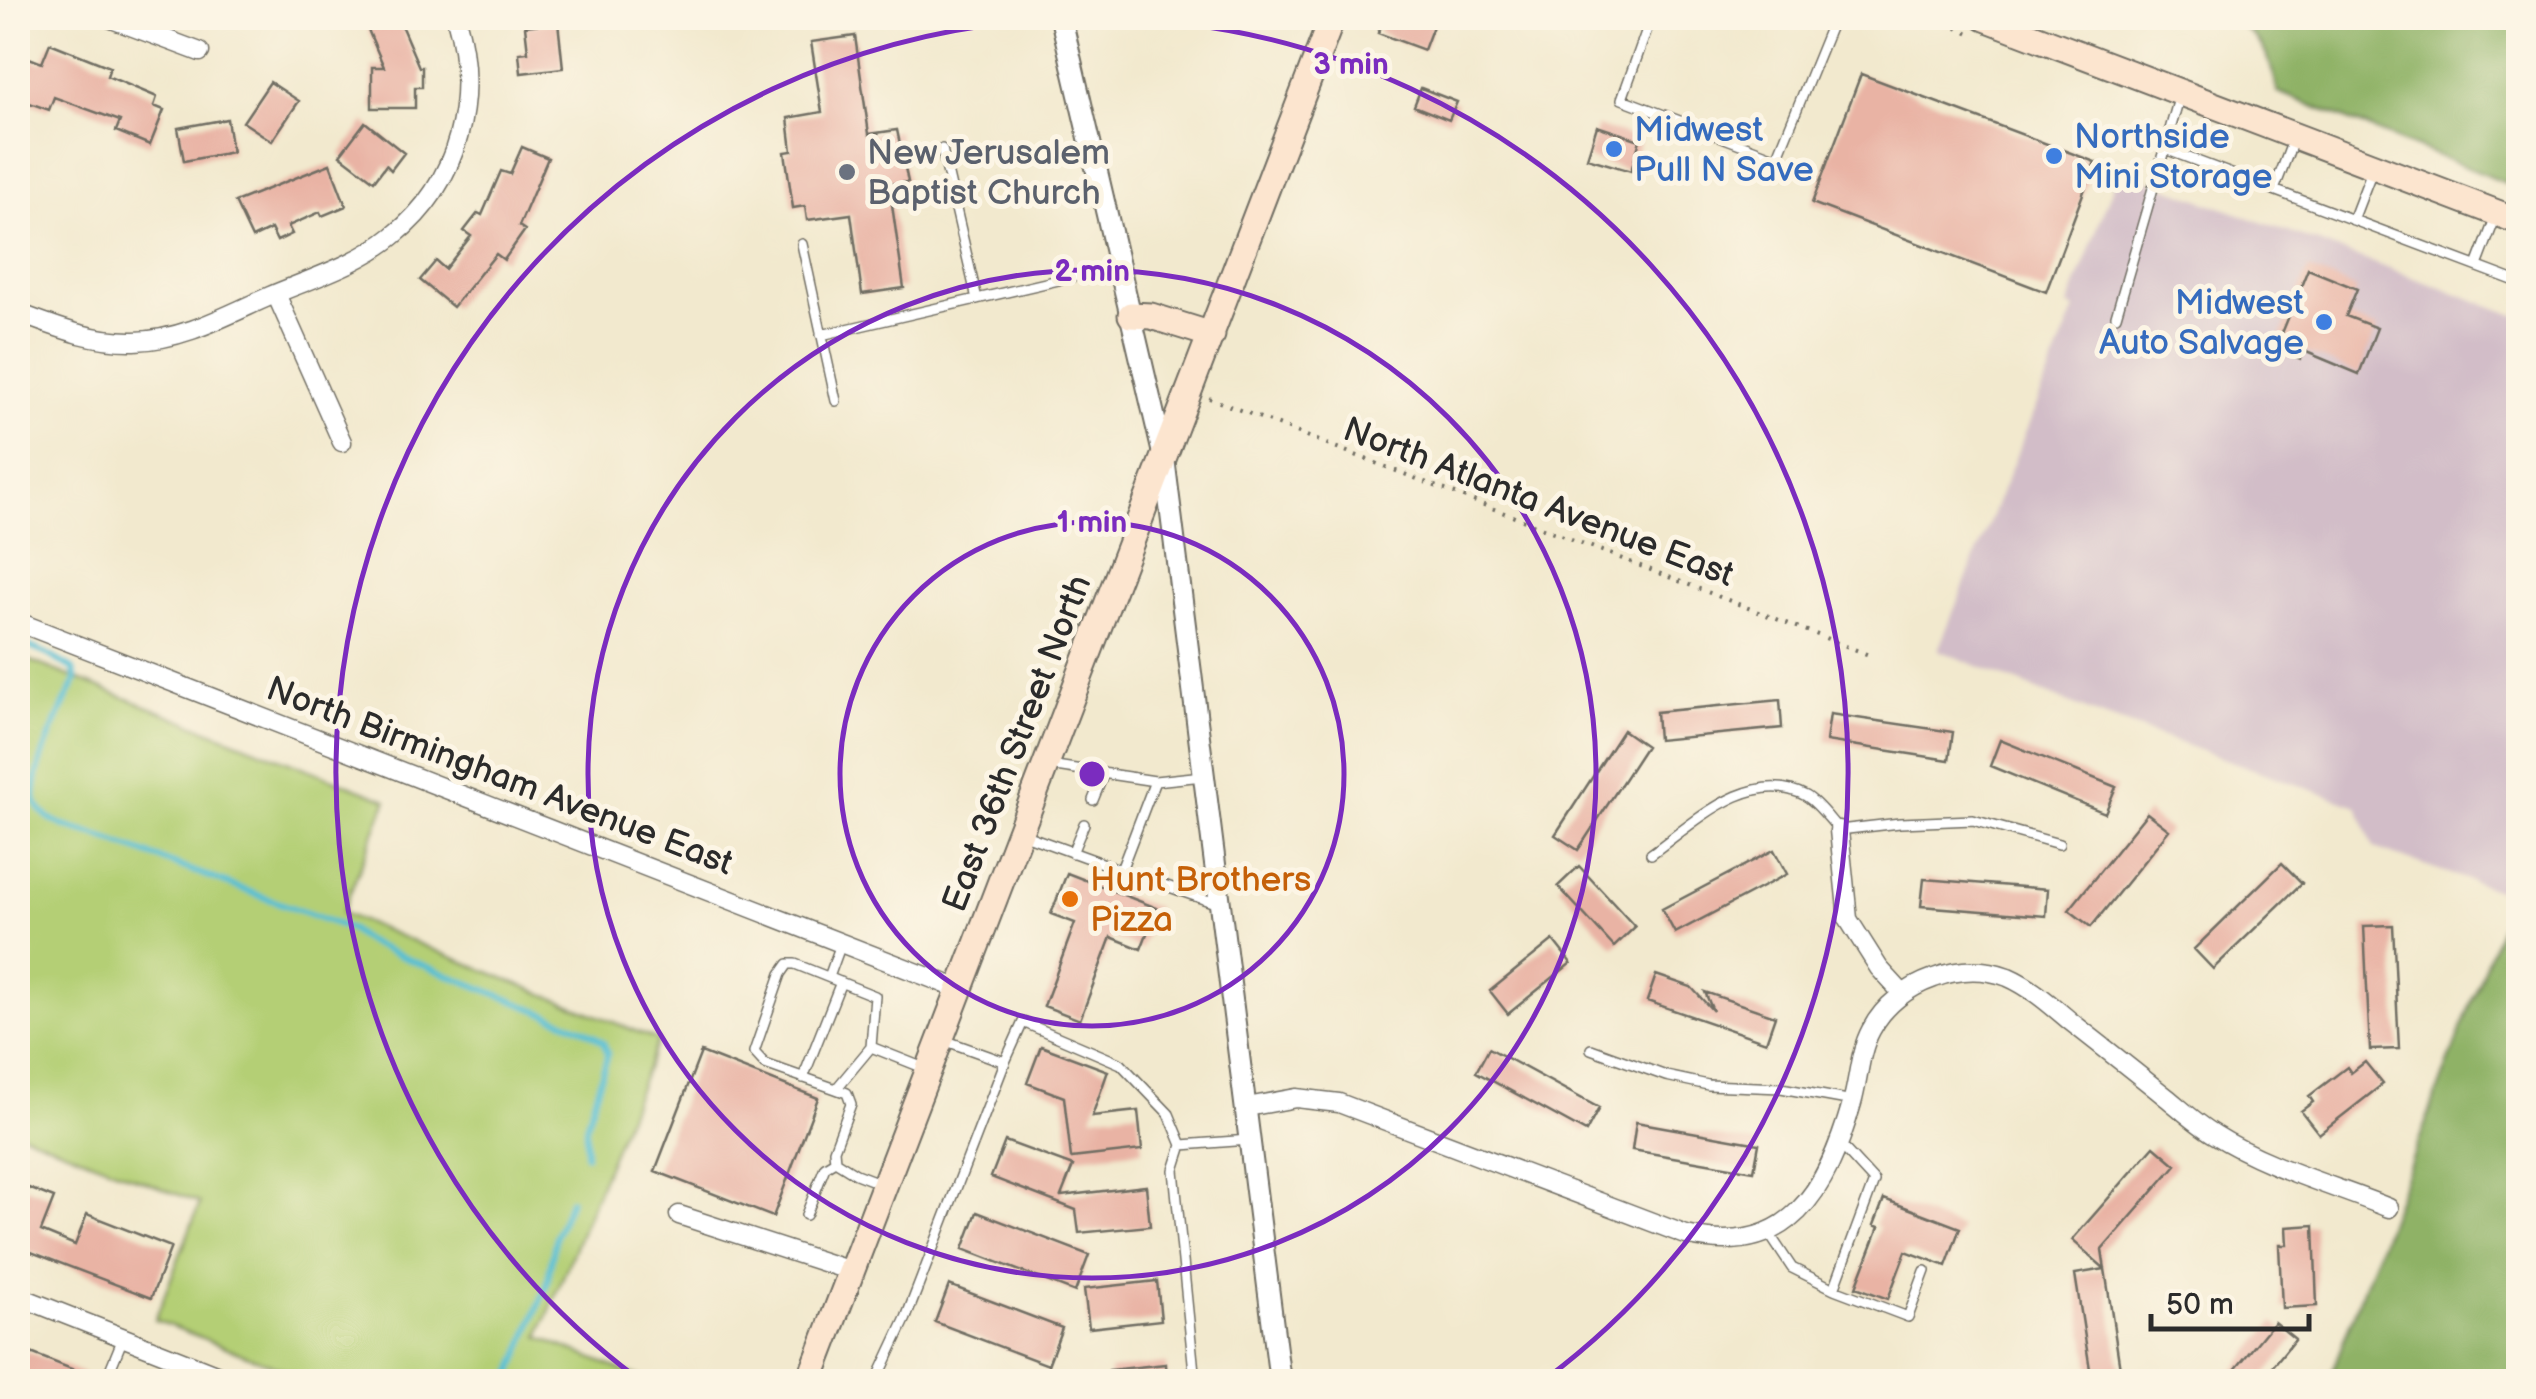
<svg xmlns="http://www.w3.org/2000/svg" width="2536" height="1399" font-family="'Balsamiq Sans',sans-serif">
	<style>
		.industrial { fill: #d2bdc8 }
		.green { fill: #b4cf75; stroke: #707d50; stroke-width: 2.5 }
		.forest { fill: #8fb266; stroke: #5d6e48; stroke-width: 2.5 }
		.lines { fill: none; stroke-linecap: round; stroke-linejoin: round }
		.stream { stroke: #57bfd4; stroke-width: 6 }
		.building { fill: #e9b3a4 }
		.service-casing { stroke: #716e64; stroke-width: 12 }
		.minor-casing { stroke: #716e64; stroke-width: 21 }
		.tertiary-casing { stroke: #716e64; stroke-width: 24 }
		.secondary-casing { stroke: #716e64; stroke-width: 29 }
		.path { stroke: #716e64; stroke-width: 4; stroke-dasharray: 2.5 8; stroke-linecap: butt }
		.service { stroke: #fff; stroke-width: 9 }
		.minor { stroke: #fff; stroke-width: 18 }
		.tertiary { stroke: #fff; stroke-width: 20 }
		.secondary { stroke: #fce5cf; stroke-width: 25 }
		.ring { fill: none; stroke: #7b2cbf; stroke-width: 5 }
		.shop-dot { fill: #3f7fe0; stroke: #fcf5e5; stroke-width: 4 }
		.worship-dot { fill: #6b7280; stroke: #fcf5e5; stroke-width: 4 }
		.food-dot { fill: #e8710a; stroke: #fcf5e5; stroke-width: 4 }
		.labels { text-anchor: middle; stroke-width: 10; stroke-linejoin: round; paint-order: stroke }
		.shop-label { font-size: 35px; fill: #366cbe; stroke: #fcf5e5; text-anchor: start }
		.worship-label { font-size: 35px; fill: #5b616d; stroke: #fcf5e5; text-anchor: start }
		.street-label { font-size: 35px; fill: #2b2b2b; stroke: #fcf5e5 }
		.food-label { font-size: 35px; fill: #c56008; stroke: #fcf5e5; text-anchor: start }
		.centre { fill: #7b2cbf; stroke: #fcf5e5; stroke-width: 5 }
		.ring-label { font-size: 30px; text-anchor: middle; font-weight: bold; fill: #7b2cbf; stroke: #fcf5e5; stroke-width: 10; stroke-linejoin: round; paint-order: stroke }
	</style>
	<rect width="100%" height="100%" fill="#fcf5e5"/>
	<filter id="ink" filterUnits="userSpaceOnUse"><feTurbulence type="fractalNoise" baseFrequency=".01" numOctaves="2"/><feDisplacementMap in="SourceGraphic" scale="20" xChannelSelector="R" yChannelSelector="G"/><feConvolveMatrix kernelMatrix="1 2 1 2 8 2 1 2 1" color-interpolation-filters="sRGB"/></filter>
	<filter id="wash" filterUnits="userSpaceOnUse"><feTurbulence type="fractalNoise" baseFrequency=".0048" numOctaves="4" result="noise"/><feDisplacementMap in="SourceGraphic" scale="40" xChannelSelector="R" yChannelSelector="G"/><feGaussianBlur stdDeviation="2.25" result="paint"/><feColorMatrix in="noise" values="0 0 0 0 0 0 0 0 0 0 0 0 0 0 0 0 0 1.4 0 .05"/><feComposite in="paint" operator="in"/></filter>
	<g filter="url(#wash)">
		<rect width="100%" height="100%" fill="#f2e9ce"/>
		<path class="industrial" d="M2119 170 2518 316V897L2374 848 2357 806 2089 711 1938 650 2075 309 2068 306Z"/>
		<path class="green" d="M18 656 387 800 342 913 658 1040 539 1337 648 1381H314L155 1320 200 1203 18 1132Z"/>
		<path class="forest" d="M2226 18H2518V188L2278 92C2270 57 2261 32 2226 18Z
			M2505 913 2518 918V1381L2328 1382Z"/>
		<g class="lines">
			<path class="stream" d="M18 642 47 654 73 669 76 680C64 704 24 783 38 806 48 824 76 830 93 834L350 929 365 941 395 954 584 1029 603 1042 608 1054 586 1126V1155
				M509 1382 547 1284 556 1235 570 1200"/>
		</g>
		<g id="blocks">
			<path class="building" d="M363 18H398L419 67H422V87H415V108H372V67H384Z
				M1384 18H1436L1424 50 1378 33Z
				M558 22 563 68 521 73 519 53 528 52 525 26Z
				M855 36 869 134 897 130 908 182 889 184 904 288 862 294 851 214 807 220 805 206 793 208 785 152 792 151 788 118 822 112 811 42Z
				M50 43 110 67 107 76 157 97 154 106 164 110 150 145 116 131 120 121 54 97 49 110 24 101 26 94 18 91V73L24 56 42 63Z
				M1861 74 2095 162 2046 292 1812 203Z
				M270 82 299 101 272 141 243 122Z
				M1421 88 1457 102 1449 120 1414 106Z
				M227 119 232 152 184 161 178 128Z
				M365 122 404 153 391 170 386 165 374 181 340 155Z
				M1597 126 1640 140 1631 171 1587 158Z
				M522 147 548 158 519 226 525 230 504 260 496 254 453 307 420 280 436 261 445 269 471 236 464 231 478 213 482 215 501 171 510 174Z
				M330 164 346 206 322 216 320 212 288 226 292 234 277 241 271 229 252 238 235 202Z
				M2308 269 2357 289 2346 316 2377 328 2359 374 2304 351 2301 359 2276 348Z
				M1780 700 1782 728 1658 740 1656 712Z
				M1830 714 1953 732 1949 760 1826 741Z
				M1623 730 1646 746 1578 850 1555 835Z
				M2000 740 2116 787 2105 813 1990 766Z
				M2147 813 2169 830 2091 927 2069 910Z
				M1774 850 1787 874 1675 933 1662 909Z
				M2282 863 2302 883 2213 969 2194 949Z
				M1579 866 1635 927 1614 947 1558 886Z
				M1067 873 1157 908 1141 949 1111 937 1080 1020 1044 1006 1075 923 1051 914Z
				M1924 879 2048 889 2046 916 1921 906Z
				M2393 925 2399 1049 2370 1050 2364 926Z
				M1553 940 1571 963 1508 1014 1490 991Z
				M1656 975 1691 987 1713 1011 1705 992 1775 1016 1766 1042 1647 1001Z
				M1041 1046 1108 1071 1092 1116 1138 1111 1142 1150 1071 1158 1064 1097 1027 1083Z
				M1489 1048 1599 1108 1586 1132 1476 1072Z
				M701 1052 818 1098 773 1217 655 1171Z
				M2365 1062 2383 1084 2319 1134 2301 1111 2313 1102 2309 1096 2347 1067 2351 1073Z
				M1636 1122 1759 1144 1754 1171 1632 1150Z
				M1005 1141 1073 1166 1061 1196 1146 1186 1150 1226 1079 1233 1076 1210 991 1177Z
				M2154 1146 2176 1165 2102 1250 2105 1269 2072 1240Z
				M26 1187 54 1198 41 1231 75 1245 87 1214 171 1247 151 1298 18 1247V1210Z
				M1884 1199 1960 1228 1946 1266 1906 1251 1888 1299 1856 1287 1879 1227 1874 1225Z
				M977 1212 1089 1255 1075 1292 963 1249Z
				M2314 1225 2317 1306 2282 1308 2279 1245H2287L2286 1227Z
				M2105 1269 2122 1382H2092L2075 1274Z
				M1157 1281 1161 1320 1089 1328 1084 1289Z
				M949 1285 1062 1328 1048 1365 935 1322Z
				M2274 1322 2295 1339 2260 1382H2225Z
				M26 1351 97 1379V1382H18Z
				M1166 1364 1167 1382H1110L1109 1370Z"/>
		</g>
	</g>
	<g filter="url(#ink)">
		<use href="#blocks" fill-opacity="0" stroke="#716e64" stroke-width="2.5"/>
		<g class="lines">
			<defs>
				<path id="service" d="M1651 18 1622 99 1777 158 1834 18
					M942 149 977 299
					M2165 149 2518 282
					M2274 190 2294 138
					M2353 220 2373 168
					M802 244 836 401
					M2477 266 2496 216
					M2116 316 2180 95
					M821 335 1119 266
					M1049 765 1155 781
					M1093 800 1104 773
					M1022 834 1121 870 1155 781 1203 776
					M1072 853 1084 824
					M1651 854C1693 824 1751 766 1806 796 1818 803 1829 819 1839 830L1900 823 1973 820 2059 844
					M1121 870 1218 904
					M788 964H795L875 996 871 1047 836 1089 765 1064 754 1052 781 974Z
					M829 977 841 944
					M871 1047 924 1068
					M1591 1049 1666 1076 1708 1085 1781 1088 1853 1101
					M1005 1062 1023 1022 1121 1064 1169 1114 1182 1145
					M803 1078 841 982
					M835 1161 834 1150 851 1104 847 1093 836 1089
					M835 1161 856 1174 882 1184
					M806 1215 825 1167 835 1161
					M1768 1232 1792 1268 1834 1289 1874 1181 1839 1143
					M1834 1289 1908 1317 1925 1271
					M105 1382 123 1338
					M876 1382 906 1318 1005 1062 941 1039
					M1195 1382 1174 1170 1182 1145 1249 1140"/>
				<path id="minor" d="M109 18 200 52
					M276 294 342 442
					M18 313C56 327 92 342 135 341 183 340 227 315 270 296 310 279 359 264 393 236 460 183 479 97 456 18
					M18 622 959 989
					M1839 830 1848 919 1879 968 1902 993
					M1247 1107 1296 1098 1339 1103 1686 1235C1789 1260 1827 1190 1852 1103 1859 1079 1859 1052 1871 1030 1884 1005 1908 987 1934 978 1958 969 1984 968 2008 977 2031 987 2051 1005 2070 1021 2102 1046 2134 1071 2166 1097 2181 1109 2197 1124 2214 1134 2266 1167 2332 1185 2389 1208
					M679 1215 851 1271
					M18 1296 236 1382"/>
				<path id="tertiary" d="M1061 18 1164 458 1280 1382"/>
				<path id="secondary" d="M1985 18 2518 221
					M1131 315 1151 316 1212 335
					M809 1382 1332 18"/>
			</defs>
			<use href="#service" class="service-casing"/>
			<use href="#minor" class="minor-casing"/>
			<use href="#tertiary" class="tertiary-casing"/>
			<use href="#secondary" class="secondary-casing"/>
			<path class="path" d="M1938 18 1969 34
				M1209 398 1869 655"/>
			<use href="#service" class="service"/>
			<use href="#minor" class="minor"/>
			<use href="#tertiary" class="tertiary"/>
			<use href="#secondary" class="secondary"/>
		</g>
	</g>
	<g class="ring">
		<circle cx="1092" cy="774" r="252"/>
		<circle cx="1092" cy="774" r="504"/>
		<path d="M637 1378A756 756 0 1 1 1547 1378"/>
	</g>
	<g class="shop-dot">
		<circle cx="1614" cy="149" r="10"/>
		<circle cx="2054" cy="156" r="10"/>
		<circle cx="2324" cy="322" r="10"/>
	</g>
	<circle class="worship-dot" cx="847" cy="172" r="10"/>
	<circle class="food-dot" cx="1070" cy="899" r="10"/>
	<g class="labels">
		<g class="shop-label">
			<text x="1634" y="141">Midwest<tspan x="1634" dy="40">Pull N Save</tspan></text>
			<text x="2074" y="148">Northside<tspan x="2074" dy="40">Mini Storage</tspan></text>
			<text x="2304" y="314" text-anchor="end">Midwest<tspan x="2304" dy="40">Auto Salvage</tspan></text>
		</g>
		<g class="worship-label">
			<text x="867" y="164">New Jerusalem<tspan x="867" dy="40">Baptist Church</tspan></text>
		</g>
		<g class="street-label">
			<text transform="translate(1539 501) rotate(21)" y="12">North Atlanta Avenue East</text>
			<text transform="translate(1016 743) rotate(-69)" y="12">East 36th Street North</text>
			<text transform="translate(500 775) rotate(21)" y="12">North Birmingham Avenue East</text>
		</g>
		<g class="food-label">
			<text x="1090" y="891">Hunt Brothers<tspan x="1090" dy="40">Pizza</tspan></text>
		</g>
	</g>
	<circle cx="1092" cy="774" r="15" class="centre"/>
	<g class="ring-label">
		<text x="1351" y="74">3 min</text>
		<text x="1092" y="281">2 min</text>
		<text x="1092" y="532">1 min</text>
	</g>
	<rect width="2536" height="1399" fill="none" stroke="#fcf5e5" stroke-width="60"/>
	<path d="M2151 1314v15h158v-15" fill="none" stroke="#2b2b2b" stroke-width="5"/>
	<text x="2166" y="1314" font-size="30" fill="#2b2b2b" stroke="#fcf5e5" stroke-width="8" paint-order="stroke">50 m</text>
</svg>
